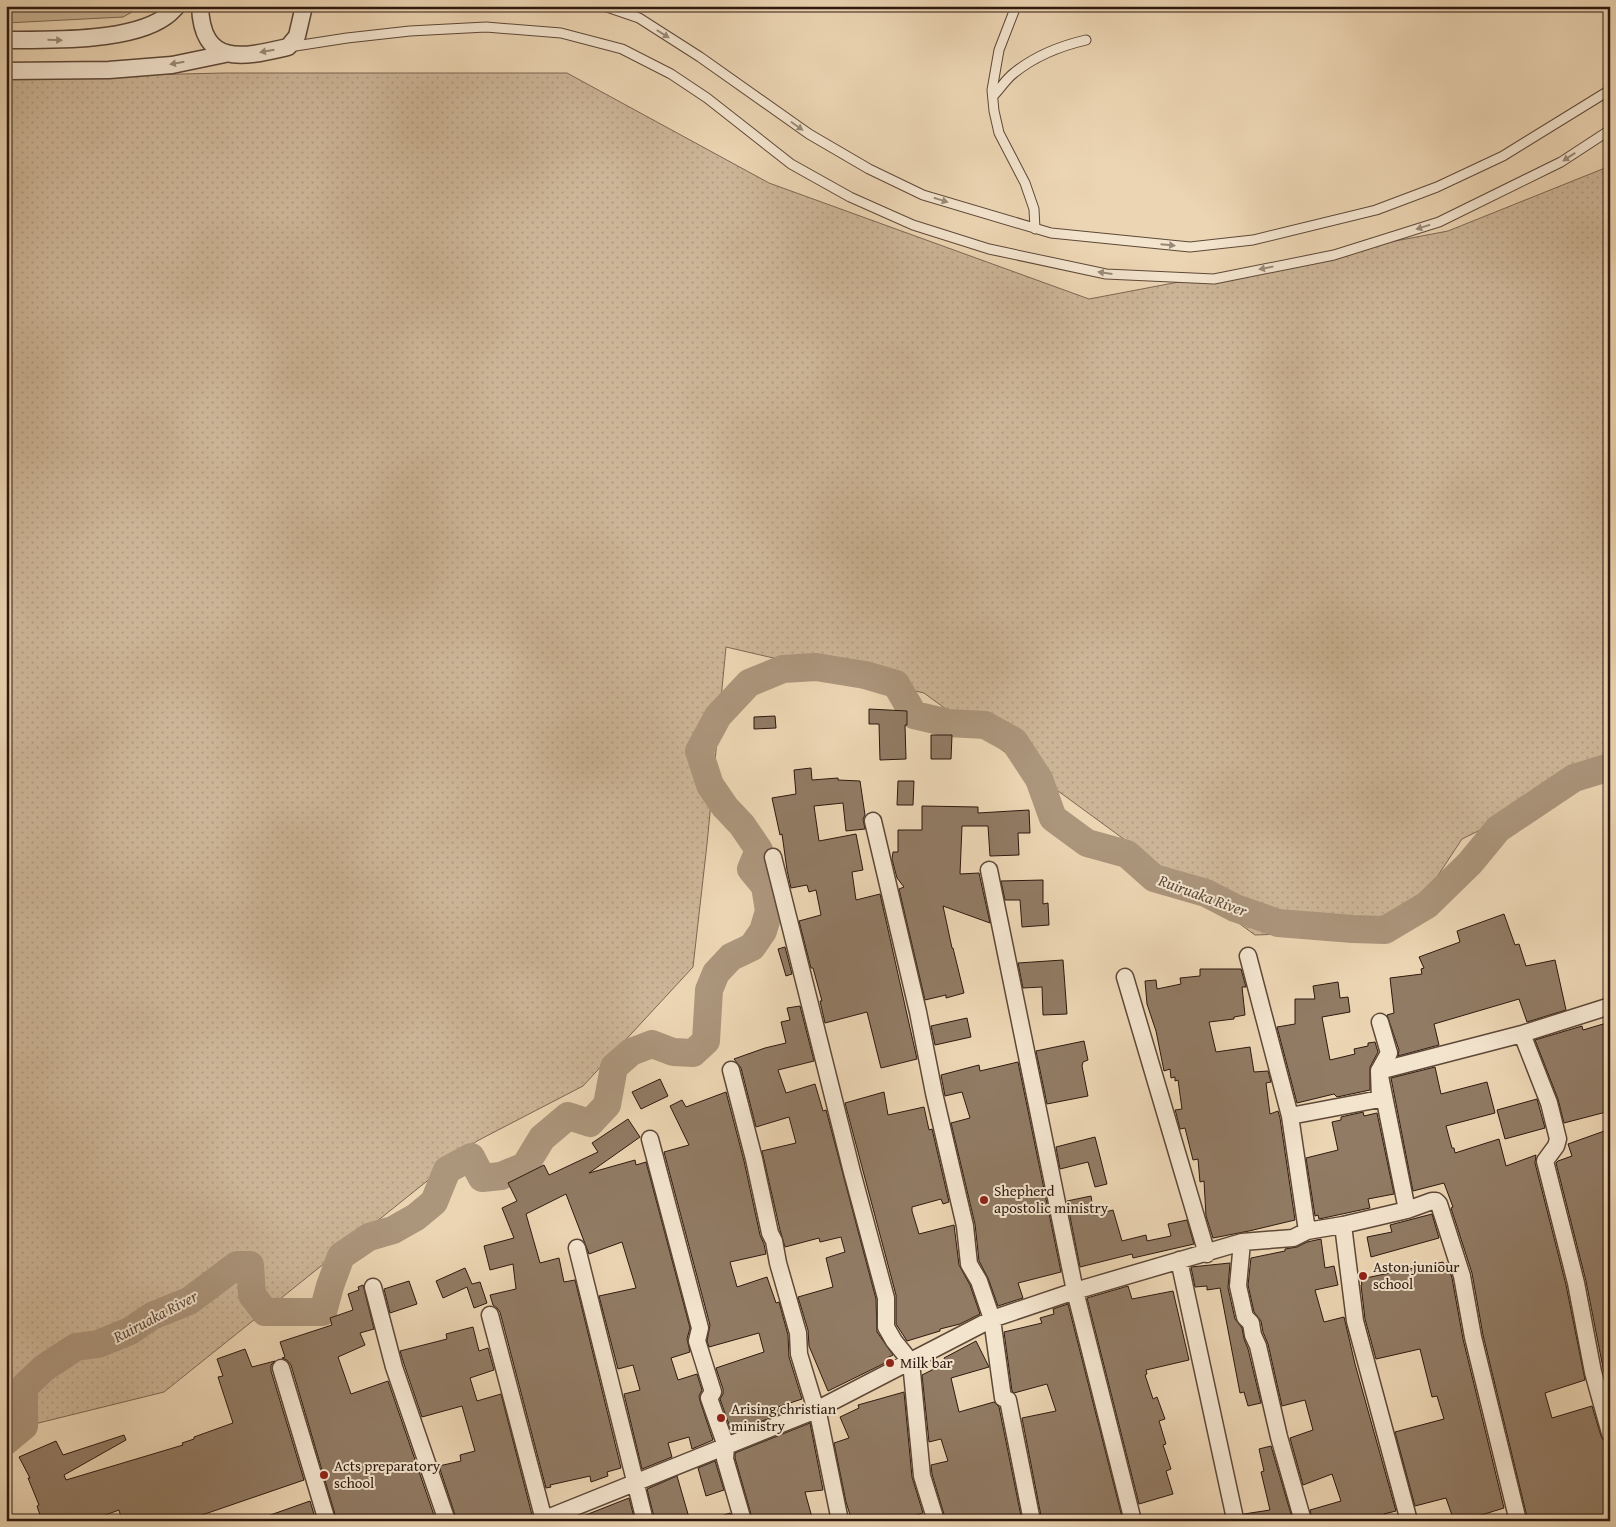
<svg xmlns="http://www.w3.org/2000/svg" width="1616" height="1527" font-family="'Gentium Book Plus',serif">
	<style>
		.green { fill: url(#green-dots); stroke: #7d6753 }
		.pitch { fill: #ccb597; stroke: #7d6753 }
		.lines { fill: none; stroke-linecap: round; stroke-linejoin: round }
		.river { stroke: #ab957b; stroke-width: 28 }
		.building { fill: #917b64; stroke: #2e190f }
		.service-casing { stroke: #5e4838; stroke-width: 11 }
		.minor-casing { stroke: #5e4838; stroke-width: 19 }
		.service { stroke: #f3e4ce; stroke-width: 9 }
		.minor { stroke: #f3e4ce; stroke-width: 16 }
		.oneway { fill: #9a8978 }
		.poi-dot { fill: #8f2418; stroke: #f3e4ce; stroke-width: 2 }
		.labels { text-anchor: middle; stroke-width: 4; stroke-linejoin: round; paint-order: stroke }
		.poi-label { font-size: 15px; fill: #2e190f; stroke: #f3e4ce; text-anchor: start }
		.water-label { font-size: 16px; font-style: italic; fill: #604b3a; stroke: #f3e4ce }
	</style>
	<defs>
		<pattern id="green-dots" width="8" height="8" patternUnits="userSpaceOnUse" patternTransform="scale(1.25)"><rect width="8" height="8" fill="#ccb597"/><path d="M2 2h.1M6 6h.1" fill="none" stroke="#b09b81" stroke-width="1.8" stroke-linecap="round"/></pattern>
	</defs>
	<rect width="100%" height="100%" fill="#ecd5b3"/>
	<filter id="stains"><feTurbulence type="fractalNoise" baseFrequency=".004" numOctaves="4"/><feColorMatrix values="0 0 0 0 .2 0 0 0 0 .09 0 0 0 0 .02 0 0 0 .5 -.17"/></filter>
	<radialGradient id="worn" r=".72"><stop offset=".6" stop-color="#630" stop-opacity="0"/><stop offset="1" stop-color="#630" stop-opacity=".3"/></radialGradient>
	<path class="green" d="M224 73H567L769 183 1089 299 1448 231 1610 166V766L1462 839 1402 930 1255 935 924 693 726 647 707 844 693 967 583 1086 477 1141 164 1392 6 1431V78Z"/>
	<path class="pitch" d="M6 6H143L123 17 6 23Z"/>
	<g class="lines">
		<path class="river" d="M6 1441 24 1426V1387L44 1368 76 1347 98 1344 130 1331 152 1316 189 1301 237 1265H250L252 1295 265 1312H323L330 1286 341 1256 369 1237 393 1230 416 1217 434 1202 447 1170 471 1157 482 1178 501 1176 525 1166 542 1138 568 1116 590 1123 607 1105 614 1067 631 1052 652 1044 673 1052 693 1053 706 1041 709 990 716 973 731 957 752 947 763 931 769 911 765 886 751 869 759 850 742 825 725 807 710 785 699 751 718 716 749 683 783 669 816 667 865 675 896 684 914 715 948 723 985 725 1014 741 1039 779 1053 818 1087 843 1127 854 1154 878 1206 893 1235 908 1278 923 1353 929 1385 930 1427 905 1470 863 1498 829 1574 778 1610 767"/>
	</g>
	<path class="building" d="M869 709 907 711V725H905L906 759 880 760 879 724H869Z
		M775 716 776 728 754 729V717Z
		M931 735H952L951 759H931Z
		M811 768 812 780 838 778V780L860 781 865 815 863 819 865 829 846 831 843 803 814 806 819 841 856 834 863 870 852 872 856 900 880 894 917 1059 881 1068 867 1012 825 1023 820 1001H822L813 968H811L799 921 821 915 816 890 809 892 807 885 791 888 787 870 782 834 780 835 772 798 796 794 794 770Z
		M898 781H914L913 805H897Z
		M922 806 978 807V813L1029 810 1030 833H1018L1019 855 990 856 988 826H962L960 874 979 873 990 923 943 906 952 948H953L964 993 946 998V995L925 1000 899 889 904 887 897 878 892 859 893 852H898V830H922Z
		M1043 880V904L1048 903 1049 925 1022 927 1020 900H1005L1001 881Z
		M1504 914 1515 945 1519 944 1526 966 1555 960 1566 1010 1527 1022 1519 999 1434 1024 1439 1045 1398 1056 1399 1050 1387 1015 1394 1013 1390 978 1422 974 1421 969 1424 968 1419 957 1460 942 1457 931Z
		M785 947 792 974 786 976 778 949Z
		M1063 960 1067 1014 1043 1015 1042 987 1023 988 1018 963Z
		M1200 969H1241L1246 987H1242L1245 1015 1234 1017V1019L1209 1022 1216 1052 1250 1047 1254 1072 1268 1071 1271 1082 1266 1083 1270 1114 1278 1111 1280 1118 1295 1220 1249 1231 1213 1238 1206 1216 1204 1181 1200 1182 1198 1159 1193 1160 1185 1128 1180 1129 1176 1113 1175 1110 1182 1109 1178 1080 1175 1081V1077L1171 1078 1170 1069 1164 1071 1156 1031 1147 1004 1145 981 1156 980 1157 989 1181 984 1180 978 1200 976Z
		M1338 982 1340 998 1348 997 1350 1012 1322 1017 1330 1060 1355 1054 1354 1049 1368 1046V1043L1375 1042 1378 1052 1370 1067V1090L1337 1097 1334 1094 1297 1103 1277 1027 1295 1024V999H1315L1313 986Z
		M800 1006 814 1061 778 1070 786 1093 815 1084 823 1111 826 1110 876 1299 877 1332 893 1355 887 1358 889 1361 828 1391 809 1346 808 1330 798 1297 833 1287 826 1258 845 1252 841 1237 820 1242 819 1238 785 1247 780 1230 762 1151 796 1143 789 1117 756 1127 741 1068 734 1059 765 1048 786 1043 781 1022 790 1020 787 1008Z
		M967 1018 971 1037 935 1045 931 1026Z
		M1610 1022V1111L1564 1123 1558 1099 1535 1040 1582 1026 1583 1030Z
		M1084 1041 1088 1060 1083 1062 1082 1066 1088 1096 1047 1104 1036 1051Z
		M1018 1062 1061 1272 1018 1283 1023 1298 998 1306 988 1278 979 1261 975 1224 951 1123 970 1118 962 1092 945 1096 941 1075 979 1065 980 1071Z
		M1435 1067 1441 1094 1487 1082 1495 1113 1446 1126 1452 1148H1454L1455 1153 1499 1139 1506 1166 1536 1155 1535 1163 1566 1285 1585 1380 1545 1393 1552 1418 1592 1406 1601 1436 1603 1440 1610 1443V1521H1528L1483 1335 1472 1273 1451 1208 1453 1207 1444 1183 1413 1191 1391 1078Z
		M660 1079 668 1096 641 1109 632 1092Z
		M726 1092 744 1161 760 1235 764 1244 766 1254 730 1262 737 1287 767 1277 776 1303 779 1302 788 1335 789 1357 802 1399 778 1407 780 1414 732 1433 720 1399 723 1394V1389L716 1368 764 1352 759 1333 709 1347 707 1341 710 1325 664 1152 689 1145 670 1106 682 1100 686 1107Z
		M884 1092 888 1115 924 1107 929 1130 932 1129 949 1202 943 1204 941 1199 912 1207V1211L919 1234 954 1225 959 1265 970 1285 980 1314 960 1324 940 1329V1331L907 1341 896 1324V1295L845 1103Z
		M1537 1099 1545 1128 1505 1139 1497 1110Z
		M1363 1112 1364 1116 1377 1113 1394 1194 1368 1199 1370 1208 1319 1219 1318 1215 1315 1216 1306 1158 1338 1150 1332 1122 1341 1120V1117Z
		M628 1119 640 1137 589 1173 635 1160 636 1165 646 1162 690 1328 687 1339 690 1352 671 1358 678 1380 697 1374 702 1390 699 1396 700 1401 713 1440 692 1449 689 1437 668 1443 672 1457 642 1469 624 1394 640 1390 633 1365 618 1369 599 1296 636 1288 622 1242 589 1254 566 1194 526 1214 540 1263 559 1258 564 1282 575 1280 621 1468 607 1472 608 1476 591 1482 590 1476 550 1485 551 1487 546 1488 500 1312 497 1308 493 1305 490 1295 516 1289 513 1264 490 1270 484 1246 514 1238 502 1208 517 1201 508 1183 544 1165 549 1175 598 1152 592 1143Z
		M1610 1129V1377L1605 1378 1586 1281 1556 1163 1558 1161 1572 1156 1568 1144Z
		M1095 1137 1107 1184 1095 1187 1088 1162 1060 1169 1056 1147Z
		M1091 1196 1094 1215 1113 1210 1122 1241 1146 1235 1147 1241 1171 1236 1168 1224 1187 1220 1194 1244 1133 1258 1132 1254 1080 1267 1067 1201Z
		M1432 1214 1439 1238 1371 1257 1367 1237 1392 1232 1390 1225Z
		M1321 1239 1325 1268 1334 1266 1338 1285 1315 1290 1324 1322 1344 1317 1355 1364 1396 1511 1384 1514 1386 1521H1313L1310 1510 1341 1501 1332 1474 1303 1485 1290 1438 1313 1430 1305 1400 1282 1406 1268 1344 1263 1332 1261 1321 1254 1312 1248 1285 1251 1258 1285 1251V1249L1297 1247 1307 1242Z
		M1443 1262 1444 1264 1447 1263 1452 1278 1463 1339 1504 1508 1462 1521H1454L1446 1498 1415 1506 1395 1432 1444 1419 1437 1396 1432 1397 1420 1349 1376 1359 1365 1319 1361 1285H1362L1361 1279Z
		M1230 1263 1228 1288 1235 1319 1242 1328 1244 1339 1248 1349 1261 1403 1248 1406 1244 1392 1240 1393 1220 1288 1207 1290V1286L1195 1287 1191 1267Z
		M465 1268 472 1284 480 1282 487 1303 474 1308 467 1287 443 1298 436 1281Z
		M409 1281 417 1304 390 1313 384 1289Z
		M363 1285 374 1329 360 1333 365 1345 338 1357 351 1394 388 1381 436 1521H337L291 1365 287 1360 282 1358 285 1357 280 1342 332 1325 330 1318 353 1310 348 1294 359 1290 358 1287Z
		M1128 1286 1132 1299 1173 1291 1189 1360 1146 1370 1147 1374 1145 1375 1153 1399 1157 1397 1165 1419 1159 1421 1166 1444 1163 1445 1171 1469 1166 1471 1173 1494 1139 1504 1087 1298Z
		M1068 1304 1123 1521H1042L1022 1418 1056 1411 1047 1384 1014 1393 1012 1391 1004 1332 1042 1323 1040 1318 1054 1314 1053 1309Z
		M473 1327 479 1351 488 1348 494 1370 470 1378 477 1401 501 1394 532 1515 530 1521H457L439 1466 461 1461 460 1455 475 1451 462 1406 422 1417 404 1364 400 1351 447 1339 446 1334Z
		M976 1341 989 1367 951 1378 959 1412 994 1402 999 1407 1022 1521H946L932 1474 931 1465 948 1461 941 1439 929 1442 922 1375 946 1363 944 1358Z
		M245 1349 252 1367 275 1361 271 1365V1371L304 1480 199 1516 201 1521H122L119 1510 89 1521H42L37 1506 39 1505 28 1478H30L19 1457 56 1441 63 1455 124 1435 126 1440 64 1475 66 1480 183 1445 182 1443 194 1439V1437L233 1423 218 1377 223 1376 217 1359Z
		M904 1392 912 1477 923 1513 898 1521H889L888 1515 870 1521H852L846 1502 834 1443 849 1438 840 1417 859 1408 858 1405Z
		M810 1423 823 1490 805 1492 813 1521H753L735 1458V1453Z
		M1271 1446 1293 1521H1244V1514L1270 1510 1261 1472 1264 1471 1259 1449Z
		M715 1461 724 1490 706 1496 698 1468Z
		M677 1476 690 1521H655L647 1489Z
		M629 1498 635 1521H574L573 1520Z
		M310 1501 316 1521H259V1519Z
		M730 1513 733 1521H716L715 1518Z"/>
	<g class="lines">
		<defs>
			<path id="service" d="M604 6 639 18 700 57 809 134 869 169 923 195 1051 233 1190 247 1253 240 1376 210 1437 187 1503 156 1610 90
				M1016 6 999 50 992 90 994 111 999 133 1025 183 1034 209 1035 229
				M289 47 347 38 410 31 486 27 561 33 622 49 671 74 707 98 791 164 850 197 913 225 989 249 1106 274 1214 279 1334 255 1439 222 1561 162 1610 130
				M993 96C1000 89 1006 79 1014 73 1035 56 1060 46 1086 40"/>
			<path id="minor" d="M200 6C202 68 244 57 288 47L297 36 304 6
				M6 40C49 40 130 42 165 17 170 14 173 10 177 6
				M6 71 109 70 172 65 225 54
				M873 821 918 1012 934 1093 965 1226 969 1264 979 1281 992 1319 1003 1398 1008 1400 1032 1521
				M773 857 852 1172 886 1298V1327L894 1341 911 1362 922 1476 936 1521
				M989 870 1075 1291 1133 1521
				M1248 956 1290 1116 1307 1231
				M1125 977 1207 1254
				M1380 1022 1389 1053 1379 1071 1407 1210
				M1522 1034 1549 1103 1558 1139 1556 1146 1545 1161 1576 1283 1593 1372 1610 1433
				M731 1070 754 1159 770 1233 774 1241 778 1263 798 1333 799 1354 816 1410
				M1290 1116 1380 1099 1379 1071 1522 1034 1610 1006
				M650 1139 700 1328 697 1341 713 1392 709 1398 726 1446 725 1459 743 1521
				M1343 1225 1355 1321 1409 1521
				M1242 1242 1238 1286 1245 1317 1251 1323 1253 1335 1258 1346 1279 1437 1303 1521
				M577 1248 645 1521
				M1179 1260 1234 1514
				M373 1287 394 1367 447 1521
				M490 1315 544 1520
				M281 1368 327 1521
				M817 1408 840 1521
				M540 1521 816 1410 992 1319 1075 1291 1242 1242 1293 1238 1307 1231 1343 1225 1407 1210 1432 1201H1436L1439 1204 1462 1276 1473 1337 1518 1521"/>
		</defs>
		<use href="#service" class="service-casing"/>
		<use href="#minor" class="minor-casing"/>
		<use href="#service" class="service"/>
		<use href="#minor" class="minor"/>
	</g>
	<defs><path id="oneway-solid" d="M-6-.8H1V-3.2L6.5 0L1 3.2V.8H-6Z" transform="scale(1.25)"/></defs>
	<g class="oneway">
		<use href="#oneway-solid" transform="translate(663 34) rotate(32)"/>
		<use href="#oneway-solid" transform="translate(55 40) rotate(1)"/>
		<use href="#oneway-solid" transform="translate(267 51) rotate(170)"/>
		<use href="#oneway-solid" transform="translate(177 63) rotate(170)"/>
		<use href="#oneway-solid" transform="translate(797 126) rotate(35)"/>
		<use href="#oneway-solid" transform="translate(1569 157) rotate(147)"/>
		<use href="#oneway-solid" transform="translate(941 200) rotate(17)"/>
		<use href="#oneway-solid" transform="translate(1423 227) rotate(163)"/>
		<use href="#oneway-solid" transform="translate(1168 245) rotate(5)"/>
		<use href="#oneway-solid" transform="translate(1266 268) rotate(169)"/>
		<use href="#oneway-solid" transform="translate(1105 273) rotate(-172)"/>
	</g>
	<g class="poi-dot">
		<circle cx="984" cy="1200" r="5"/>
		<circle cx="1363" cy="1276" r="5"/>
		<circle cx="890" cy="1363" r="5"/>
		<circle cx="721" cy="1418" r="5"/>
		<circle cx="324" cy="1475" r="5"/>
	</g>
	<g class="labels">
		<g class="poi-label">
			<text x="994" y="1196">Shepherd<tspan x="994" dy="17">apostolic ministry</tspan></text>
			<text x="1373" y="1272">Aston juniour<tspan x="1373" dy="17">school</tspan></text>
			<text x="900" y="1368">Milk bar</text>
			<text x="731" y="1414">Arising christian<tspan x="731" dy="17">ministry</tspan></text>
			<text x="334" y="1471">Acts preparatory<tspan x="334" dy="17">school</tspan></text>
		</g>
		<g class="water-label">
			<text transform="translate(1203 895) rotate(20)" y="6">Ruiruaka River</text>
			<text transform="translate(155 1316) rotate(-28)" y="6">Ruiruaka River</text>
		</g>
	</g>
	<rect width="1616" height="1527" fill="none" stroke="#ecd5b3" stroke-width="25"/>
	<rect x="8" y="8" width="1601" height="1512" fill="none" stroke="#2e190f" stroke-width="2.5"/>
	<rect x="12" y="12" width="1591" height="1502" fill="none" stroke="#2e190f"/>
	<rect width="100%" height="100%" filter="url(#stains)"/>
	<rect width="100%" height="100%" fill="url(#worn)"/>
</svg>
